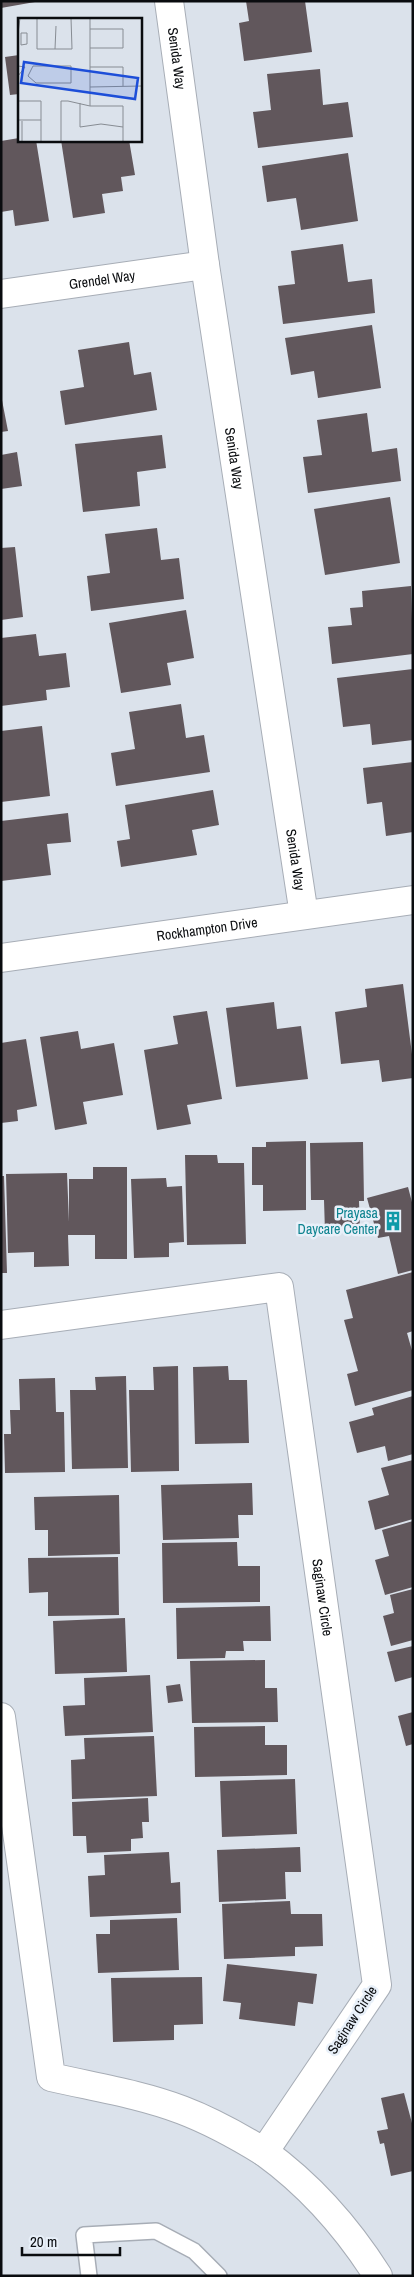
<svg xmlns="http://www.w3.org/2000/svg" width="414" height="2277" font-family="'Archivo Narrow',sans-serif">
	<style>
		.building { fill: #61575c }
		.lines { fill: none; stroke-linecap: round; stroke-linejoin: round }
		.lane-casing { stroke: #a7adb6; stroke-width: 18 }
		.street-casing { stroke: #a7adb6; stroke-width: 30 }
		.lane { stroke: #fff; stroke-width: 15 }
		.street { stroke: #fff; stroke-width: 28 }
		.labels { text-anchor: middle; stroke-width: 5; stroke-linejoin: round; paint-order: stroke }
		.street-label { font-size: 14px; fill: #0a0c0f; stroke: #e8f0f9 }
		.culture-label { font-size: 14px; fill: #0d838f; stroke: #e8f0f9; text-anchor: end }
		.inset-road { fill: none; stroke: #878c93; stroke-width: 1 }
		.view { fill: #1d4ed8; fill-opacity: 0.15; stroke: #1d4ed8; stroke-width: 2.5 }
		.inset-edge { fill: none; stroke: #0a0c0f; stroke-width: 2.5 }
	</style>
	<rect width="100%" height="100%" fill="#dbe2eb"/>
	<path class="building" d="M1 1H35V2L1 8Z
		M246 1H305L312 52 244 61 239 23 249 21Z
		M19 55V94L10 95 5 57Z
		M320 69 323 105 348 102 353 137 258 148 253 112 271 110 267 74Z
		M19 138V140H36L49 221 15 226 13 210 1 212V141Z
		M61 140H129L135 175 121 177 123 191 102 194 105 213 73 218Z
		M348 153 358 221 301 230 296 198 267 202 262 166Z
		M343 244 348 282 372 279 375 313 283 324 278 286 295 284 291 251Z
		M372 325 381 388 318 398 314 371 291 375 285 338Z
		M129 342 134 375 151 372 157 410 65 425 60 391 84 387 78 350Z
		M1 395 8 431 1 432Z
		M367 413 372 452 397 448 401 481 308 493 303 457 322 455 317 420Z
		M162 435 166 468 137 472 140 506 83 512 75 444Z
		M17 452 22 486 1 489V455Z
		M390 497 400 563 325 575 314 509Z
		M157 528 161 560 179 558 184 599 91 611 87 576 110 573 105 534Z
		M15 547 23 617 1 620V548Z
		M411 586 413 654 332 664 328 627 352 625 350 608 363 607 362 591Z
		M186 610 194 658 167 663 171 685 121 693 109 623Z
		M36 634 39 656 66 653 70 687 46 690 47 700 1 706V638Z
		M413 669V740L372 745 370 724 343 727 337 678Z
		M181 704 186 738 204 735 210 772 116 786 111 753 135 749 129 712Z
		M42 726 50 796 1 802V731Z
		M413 762V832L386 836 382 802 367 804 363 768Z
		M213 790 219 825 192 830 197 855 121 867 117 841 130 839 125 805Z
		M68 813 71 842 47 844 51 875 1 881V821Z
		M403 984 413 1062V1078L382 1082 379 1060 341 1064 335 1012 367 1007 365 989Z
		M274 1002 277 1029 301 1026 308 1079 236 1087 226 1008Z
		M207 1011 222 1099 187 1105 191 1124 157 1130 144 1050 178 1044 173 1016Z
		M78 1031 81 1049 114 1043 123 1095 83 1102 87 1124 55 1130 40 1037Z
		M26 1039 37 1106 17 1110 18 1121 1 1123V1043Z
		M306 1141V1210L263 1211V1185H252V1147H266V1142Z
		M363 1142 364 1201H359L360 1232H325L324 1200H311L310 1143Z
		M185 1155H217L218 1163H244L246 1244 187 1245Z
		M93 1167H127V1259H95V1235H68L69 1266 34 1267V1252L8 1253 6 1174 67 1173 69 1222V1179H93Z
		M1 1176H4L7 1273H1Z
		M166 1178 167 1187 182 1186 184 1242 169 1243V1257L134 1258 131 1179Z
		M408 1187 413 1206V1270L398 1274 389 1236 378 1238 367 1198Z
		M413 1272V1331L407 1333 413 1354V1390L355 1406 347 1374 358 1371 344 1320 353 1318 346 1290Z
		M178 1366 179 1471 131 1472 129 1390H154L153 1367Z
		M228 1366 229 1380H247L249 1443 195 1444 193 1367Z
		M126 1376 128 1468 72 1469 70 1390H96L95 1377Z
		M55 1378 56 1412H64L65 1472 5 1473 4 1434H11L10 1410H20L19 1379Z
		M413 1396V1454L388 1461 385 1446 357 1453 349 1422 374 1415 372 1408Z
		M413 1460V1519L375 1530 368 1501 389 1495 381 1468Z
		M252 1483 253 1515H238L239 1538 163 1540 161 1485Z
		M119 1495 120 1554 48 1556V1530H35L34 1497Z
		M413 1521V1587L385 1595 375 1560 389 1556 382 1530Z
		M237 1542 238 1566H260V1602L163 1603 162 1543Z
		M118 1557 119 1615 48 1616V1592L29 1593 28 1558Z
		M413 1589V1640L391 1646 383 1616 394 1613 390 1595Z
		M270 1606 271 1641H243L244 1651H226L225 1658 177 1659 176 1608Z
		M125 1618 127 1672 55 1674 53 1621Z
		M413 1646V1677L395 1682 387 1652Z
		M265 1660V1688H277L278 1722 192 1723 190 1661Z
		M150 1675 153 1732 65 1736 63 1706 85 1705 84 1678Z
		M180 1684 183 1701 168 1703 166 1686Z
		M413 1712V1744L406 1746 398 1716Z
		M265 1726V1745H287V1775L195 1777 194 1727Z
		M154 1736 157 1796 72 1799 71 1760 85 1759 84 1738Z
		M295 1779 297 1834 222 1837 220 1781Z
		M148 1798 149 1822H142L143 1838 131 1839V1851L87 1853 86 1836H73L72 1802Z
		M300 1847 301 1872H285L286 1899 219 1902 217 1850Z
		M169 1852 171 1883 180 1882 181 1913 90 1917 88 1876 105 1875 104 1855Z
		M290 1901 291 1914H322L323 1946 295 1947V1956L224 1959 222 1904Z
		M177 1918 179 1970 98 1973 96 1934H110V1920Z
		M227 1964 317 1974 313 2004 298 2002 295 2026 239 2019 241 2003 223 2001Z
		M202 1977 203 2024 174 2025V2040L113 2042 111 1978Z
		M404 2093 413 2127V2171L391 2176 384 2143 380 2144 377 2131 388 2129 381 2098Z"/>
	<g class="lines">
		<defs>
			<path id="lane" d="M89 2276 84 2235 156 2231 194 2251 219 2276"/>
			<g id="street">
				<path id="s1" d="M169 1 205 265 304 915"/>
				<path id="s2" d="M1 294 205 265"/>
				<path id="s3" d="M1 958 413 900"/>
				<path id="s4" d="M1 1325 279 1287 377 1985 264 2152C238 2136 211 2121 182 2110 140 2094 94 2087 51 2077L1 1717"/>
				<path d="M264 2152C311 2186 347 2227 378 2276"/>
			</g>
		</defs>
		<use href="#lane" class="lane-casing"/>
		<use href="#street" class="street-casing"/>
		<use href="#lane" class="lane"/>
		<use href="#street" class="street"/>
	</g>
	<defs>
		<symbol id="building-bare" viewBox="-9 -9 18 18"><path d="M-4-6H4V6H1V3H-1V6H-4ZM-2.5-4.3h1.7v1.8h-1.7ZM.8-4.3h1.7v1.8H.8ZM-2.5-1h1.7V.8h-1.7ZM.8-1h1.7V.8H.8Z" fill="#0f9aa8" stroke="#e8f0f9" stroke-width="2.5" paint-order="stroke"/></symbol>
	</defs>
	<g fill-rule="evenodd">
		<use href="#building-bare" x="379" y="1207" width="28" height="28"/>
	</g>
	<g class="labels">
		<g class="street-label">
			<text dy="5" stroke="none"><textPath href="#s1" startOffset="58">Senida Way</textPath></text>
			<text dy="5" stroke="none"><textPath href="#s2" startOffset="102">Grendel Way</textPath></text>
			<text dy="5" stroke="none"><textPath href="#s1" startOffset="462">Senida Way</textPath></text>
			<text dy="5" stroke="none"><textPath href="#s1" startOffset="868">Senida Way</textPath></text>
			<text dy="5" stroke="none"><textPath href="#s3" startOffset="208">Rockhampton Drive</textPath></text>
			<text dy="5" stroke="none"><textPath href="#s4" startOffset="594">Saginaw Circle</textPath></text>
			<text transform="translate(352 2020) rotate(-57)" y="5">Saginaw Circle</text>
		</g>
		<g class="culture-label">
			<text x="378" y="1218">Prayasa<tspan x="378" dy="16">Daycare Center</tspan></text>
		</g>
	</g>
	<g transform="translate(18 18)">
		<rect width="124" height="124" fill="#dbe2eb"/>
		<path class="inset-road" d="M19 0V31H54L53 0M72 0V88M72 11H105V30H72M0 15 2 0M3 15H9V26L3 27ZM37 31 38 8M0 48 7 49 0 58M15 48H53V65H18L10 58ZM72 49H105V68M72 69 124 68M0 83H23V124M62 85V109L83 106 105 109M0 102H23M4 103V124M43 124V83H50L72 88H105V124"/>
		<path class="view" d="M6 44 120 60 117 81 3 65Z"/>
		<rect width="124" height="124" class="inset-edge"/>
	</g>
	<rect width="414" height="2277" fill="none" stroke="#0a0c0f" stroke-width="5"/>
	<path d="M22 2247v8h98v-8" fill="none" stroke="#0a0c0f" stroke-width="2.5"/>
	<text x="30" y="2247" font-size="15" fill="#0a0c0f" stroke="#e8f0f9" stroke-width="4" paint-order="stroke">20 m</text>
</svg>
